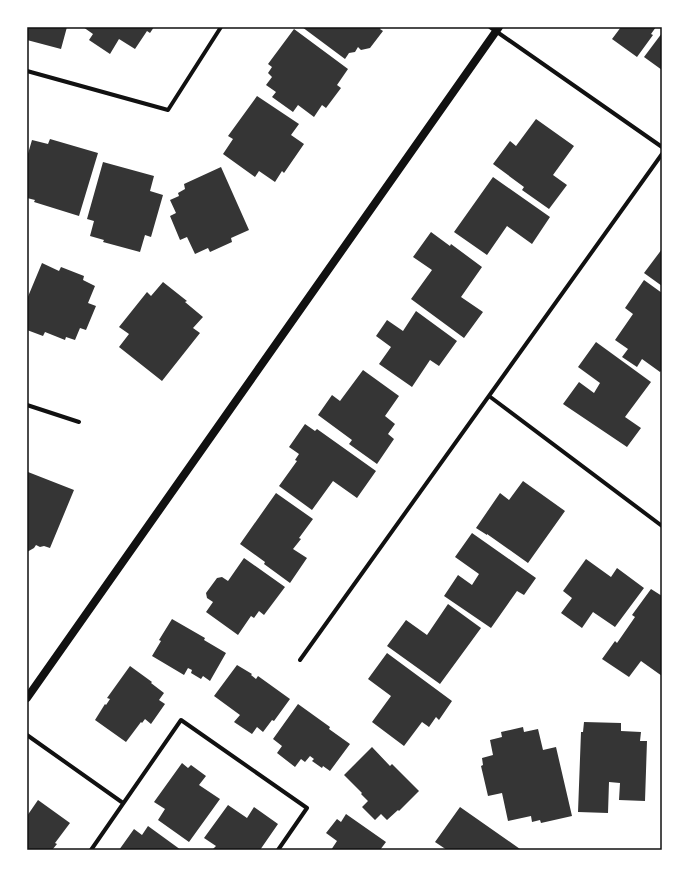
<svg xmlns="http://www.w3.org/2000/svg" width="689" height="877" font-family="'Fira Sans',sans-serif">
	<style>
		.building { fill: #353535 }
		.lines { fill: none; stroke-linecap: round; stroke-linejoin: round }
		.minor { stroke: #111; stroke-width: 4 }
		.secondary { stroke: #111; stroke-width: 8 }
		.neatline { fill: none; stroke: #111; stroke-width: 1.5 }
	</style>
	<rect width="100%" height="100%" fill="#fff"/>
	<path class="building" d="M27 27H67L61 49 27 40Z
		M83 27H154L150 33 147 31 135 49 119 39 110 54 89 40 93 34Z
		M302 27H381L380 29 383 31 370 48 361 50 358 47 355 52 349 53 345 59Z
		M621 27H656L651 34 653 35 637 57 612 39Z
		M294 29 348 69 337 85 341 88 326 108 322 105 314 117 298 105 293 112 272 97 276 92 266 85 272 77 268 73 272 67 268 64Z
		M662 33V70L644 57Z
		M257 96 299 124 291 135 304 144 284 173 282 171 275 182 259 171 255 177 223 154 233 139 228 136Z
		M536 119 574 146 553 175 567 185 549 209 522 190 524 187 493 164 510 141 516 146Z
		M50 139 98 153 79 216 34 202 35 200 27 198V157L32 140 48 144Z
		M103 162 154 176 150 191 163 195 151 237 145 235 140 252 103 242 104 240 90 236 94 221 87 219Z
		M221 167 249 230 231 238 232 242 210 252 208 248 195 254 187 237 180 240 170 216 176 213 170 200 179 196 178 193 185 189 184 184Z
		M493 177 550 217 532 244 507 226 487 255 454 232Z
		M431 232 450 246 451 244 482 267 461 297 483 312 464 338 411 299 432 270 413 257Z
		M662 249V286L644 273Z
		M42 263 59 271 61 267 84 276 83 280 95 286 88 303 96 306 86 330 80 328 75 340 66 337 65 340 45 332 43 336 27 330V299Z
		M644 280 662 293V370L660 372 642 359 637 367 622 357 628 349 615 340 633 314 625 308Z
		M163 282 187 301 185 302 203 317 193 328 200 333 162 381 119 347 129 334 119 327 147 292 151 296Z
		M416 311 457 341 439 366 430 360 412 387 379 364 391 347 376 336 387 320 403 331Z
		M596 342 651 382 625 417 641 428 627 447 563 404 579 382 594 393 600 383 578 367Z
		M363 370 399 396 385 416 395 424 388 434 394 439 377 464 349 444 352 440 318 415 332 395 340 401Z
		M305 424 315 431 317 429 376 471 357 498 333 481 312 510 279 486 297 461 295 460 299 454 289 447Z
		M28 472 74 490 50 548 44 546 40 547 36 545 34 548 27 552Z
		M523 481 565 511 528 563 487 534V535L476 528 500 493 509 500Z
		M276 493 313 519 299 538 301 539 293 549 307 558 290 583 264 564 265 562 240 544Z
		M472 533 536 578 524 595 517 591 491 628 444 596 458 575 472 585 479 574 455 557Z
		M244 558 285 587 264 615 259 611 254 618 251 616 238 635 206 612 213 602 207 598 206 593 217 578 222 577 228 581Z
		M586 559 611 577 617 568 644 588 615 627 593 612 582 628 561 613 572 598 563 591Z
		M651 589 662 596V676L641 661 629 677 602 659 615 641 617 643 635 617 632 615Z
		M448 604 481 628 440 684 387 646 406 620 427 635Z
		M172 619 205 638 204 640 226 653 210 681 203 676 201 679 191 673 192 670 188 668 184 675 152 656 161 641 159 640Z
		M387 653 452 701 439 720 436 717 429 727 422 722 404 746 372 722 391 696 368 679Z
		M237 665 252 674 251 675 256 679 258 676 290 699 274 721 272 720 263 732 257 727 252 734 234 722 240 715 214 696Z
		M130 666 152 682 151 683 164 693 159 700 165 704 151 724 145 719 142 723 141 722 126 742 95 720 105 704 106 705 110 699 107 698Z
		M298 704 330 727 329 729 350 744 330 771 323 766 322 768 312 761 314 759 310 756 305 762 301 759 295 767 277 753 282 746 273 739Z
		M584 722 621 723V731L641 732 640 741H647L645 801 619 800 620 783 609 782 608 813 578 812 581 732H583Z
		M523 727 524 732 538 729 543 750 556 747 572 816 541 823 540 820 532 822 531 816 508 821 502 793 488 796 481 766 483 765 482 758 493 755 490 740 502 737 501 732Z
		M372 747 390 766 392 764 419 791 399 811 398 810 387 820 381 814 375 820 362 807 368 801 361 794 362 793 344 775Z
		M182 763 188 768 191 765 206 776 199 785 220 799 189 842 158 820 165 809 154 802Z
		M38 800 70 823 55 843 57 844 52 850H27V816Z
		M228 805 247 818 254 807 278 824 260 850H212L216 846 204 838Z
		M460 807 520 849 519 850H447L435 842Z
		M346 814 386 842 380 850H331L337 841 326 833 337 819 341 822Z
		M148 826 181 850H119L134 829 142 835Z"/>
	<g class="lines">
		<path class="minor" d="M490 27 662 147
			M27 71 168 110 221 27
			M489 396 662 526
			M27 405 79 422
			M300 660 662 154
			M27 735 123 803
			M91 850 181 720 307 808 278 850"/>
		<path class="secondary" d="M27 698 499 27"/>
	</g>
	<rect width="689" height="877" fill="none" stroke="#ffffff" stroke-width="56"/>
	<rect x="28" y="28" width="633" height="821" class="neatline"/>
</svg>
